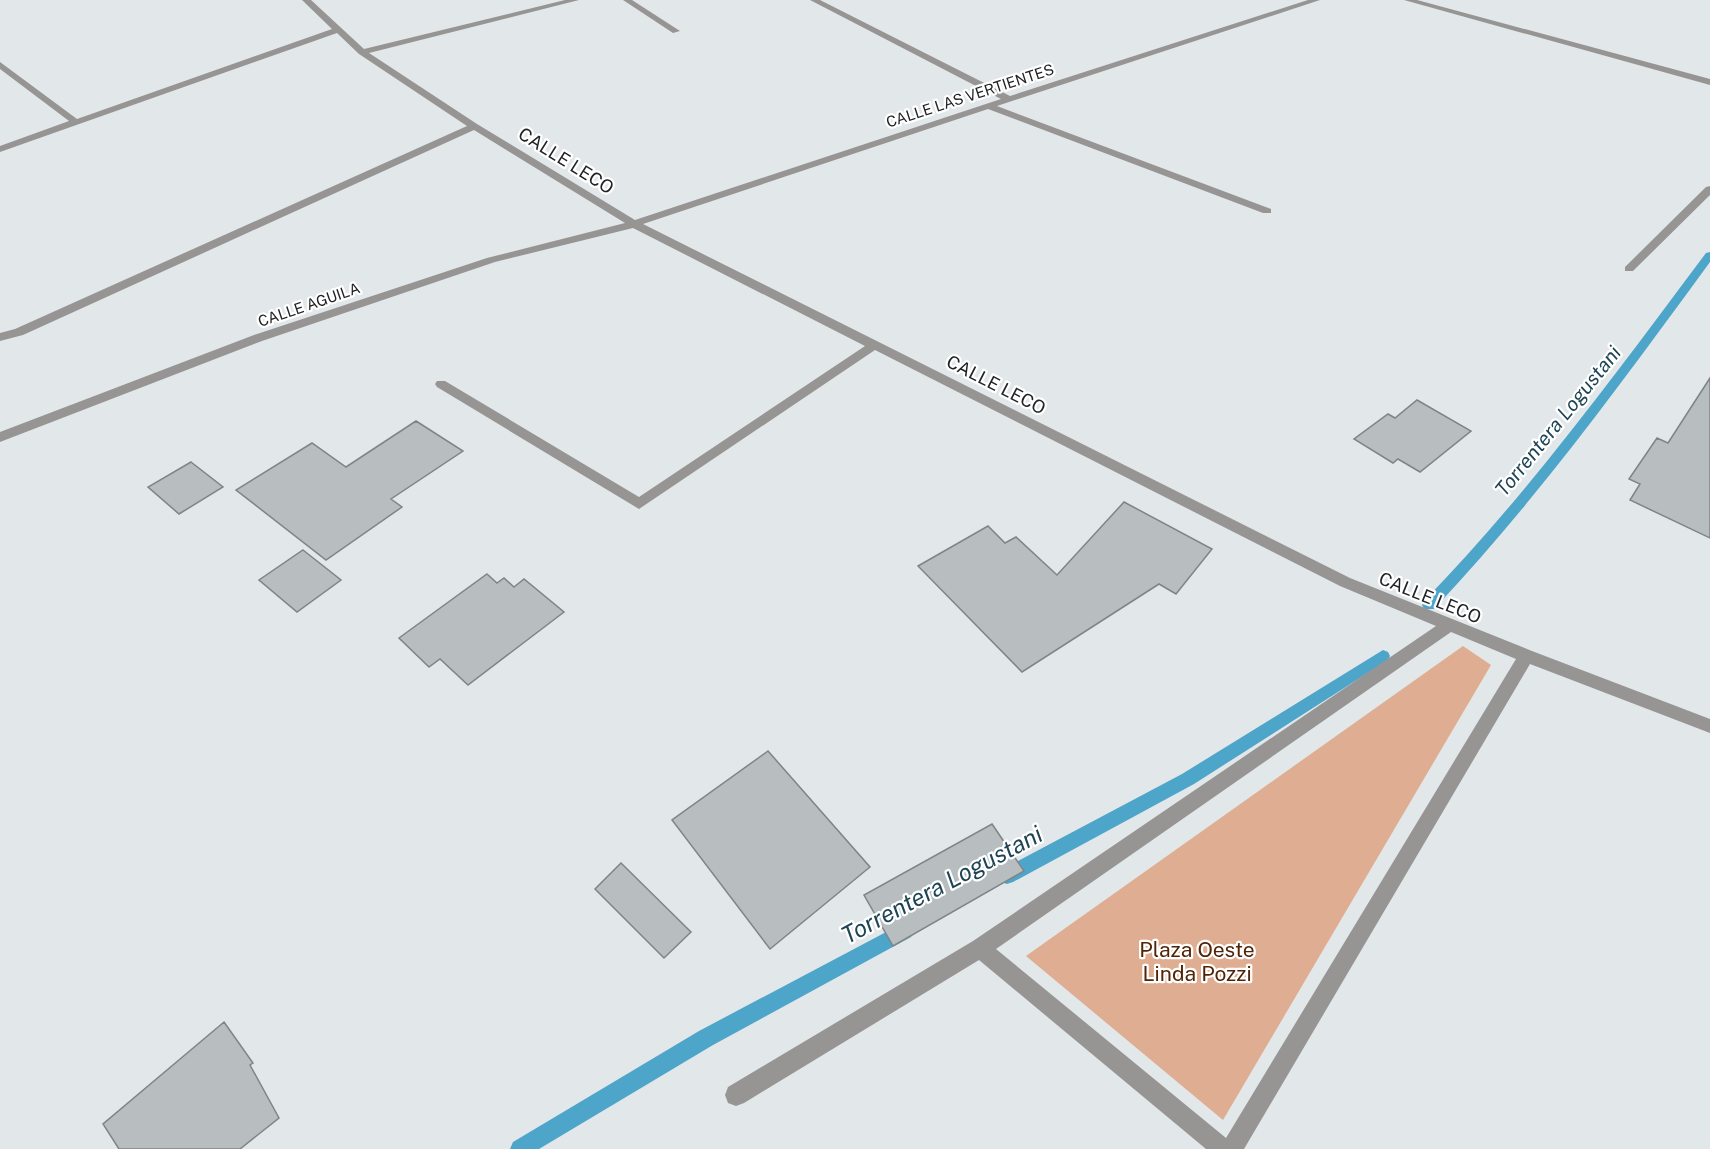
<svg xmlns="http://www.w3.org/2000/svg" width="1710" height="1149" font-family="'Public Sans',sans-serif">
	<style>
		.green { fill: #dfad91 }
		.lines { fill: none; stroke-linecap: round; stroke-linejoin: round }
		.stream { fill: #4ea5ca; fill-rule: evenodd }
		.building { fill: #b8bdbf; stroke: #7f8486; stroke-width: 1.5 }
		.minor { fill: #979594; fill-rule: evenodd }
		.labels { text-anchor: middle; stroke-width: 4.5; stroke-linejoin: round; paint-order: stroke }
		.far-street-label { font-size: 15px; fill: #212324; stroke: #fff }
		.street-label { font-size: 18px; fill: #212324; stroke: #fff }
		.water-label { font-size: 20px; font-style: italic; fill: #1f4555; stroke: #fff }
		.near-park-label { font-size: 21px; fill: #512406; stroke: #fff }
		.near-water-label { font-size: 24px; font-style: italic; fill: #1f4555; stroke: #fff }
	</style>
	<rect width="100%" height="100%" fill="#e2e7e9"/>
	<path class="green" d="M1463 646 1491 665 1223 1120 1026 956Z"/>
	<g class="lines">
		<path class="stream" d="M1710 252V262C1623 381 1535 502 1434 609H1424L1422 605 1424 601C1528 494 1617 372 1706 253Z
			M1383 650 1388 652 1390 656 1388 660 1194 784 1013 882 1007 884 1001 882 999 876 1001 870 1182 774Z
			M905 922 911 925 914 931 911 937 713 1045 539 1149H510L513 1142 699 1031Z"/>
	</g>
	<path class="building" d="M1710 378V538L1630 500 1640 484 1629 479 1657 438 1668 443Z
		M1417 400 1471 431 1420 472 1398 459 1393 463 1354 439 1388 414 1395 418Z
		M416 421 463 451 391 499 402 507 326 560 236 490 312 443 346 467Z
		M191 462 223 487 179 514 148 487Z
		M1124 502 1212 549 1176 594 1159 584 1022 672 918 566 988 526 1005 543 1016 537 1057 575Z
		M303 550 341 580 297 612 259 580Z
		M487 574 497 583 504 578 514 587 524 579 564 612 468 685 440 659 429 667 399 638Z
		M768 751 870 867 770 949 672 820Z
		M992 824 1024 871 893 946 864 895Z
		M621 863 691 932 664 958 595 889Z
		M224 1022 253 1063 250 1065 279 1118 240 1149H119L103 1124Z"/>
	<g class="lines">
		<path class="minor" d="M302 0H311L364 49 565 0H579L369 53 477 124 635 220 1001 99 810 0H820L1010 96 1308 0H1320L997 106 1271 209V213H1263L988 109 643 224 1350 578 1532 651 1710 719V733L1530 664 1244 1149H1206L979 960 744 1103 736 1106 728 1103 725 1095 728 1087 973 941 1436 626 1340 586 875 350 639 509 437 387 435 384 437 381H445L639 497 865 346 633 228 495 262 262 341 0 442V432L254 335 487 258 625 223 474 130 23 335 0 341V333L15 329 467 126 359 54 337 33 0 152V146L69 121 0 69V62L77 119 332 29ZM1451 632 1516 659 1226 1138 996 949Z
			M623 0H632L680 31 673 33Z
			M1404 0H1417L1710 79V85Z
			M1710 186V195L1633 271H1625V267L1706 187Z"/>
	</g>
	<g class="labels">
		<g class="far-street-label">
			<text transform="translate(970 96) rotate(-18)" y="5">CALLE LAS VERTIENTES</text>
			<text transform="translate(309 305) rotate(-19)" y="5">CALLE AGUILA</text>
		</g>
		<g class="street-label">
			<text transform="translate(566 161) rotate(32)" y="6">CALLE LECO</text>
			<text transform="translate(996 385) rotate(27)" y="6">CALLE LECO</text>
			<text transform="translate(1430 598) rotate(22)" y="6">CALLE LECO</text>
		</g>
		<g class="water-label">
			<text transform="translate(1558 421) rotate(-51)" y="7">Torrentera Logustani</text>
		</g>
		<g class="near-park-label">
			<text x="1197" y="957">Plaza Oeste<tspan x="1197" dy="24">Linda Pozzi</tspan></text>
		</g>
		<g class="near-water-label">
			<text transform="translate(942 885) rotate(-28)" y="8">Torrentera Logustani</text>
		</g>
	</g>
</svg>
